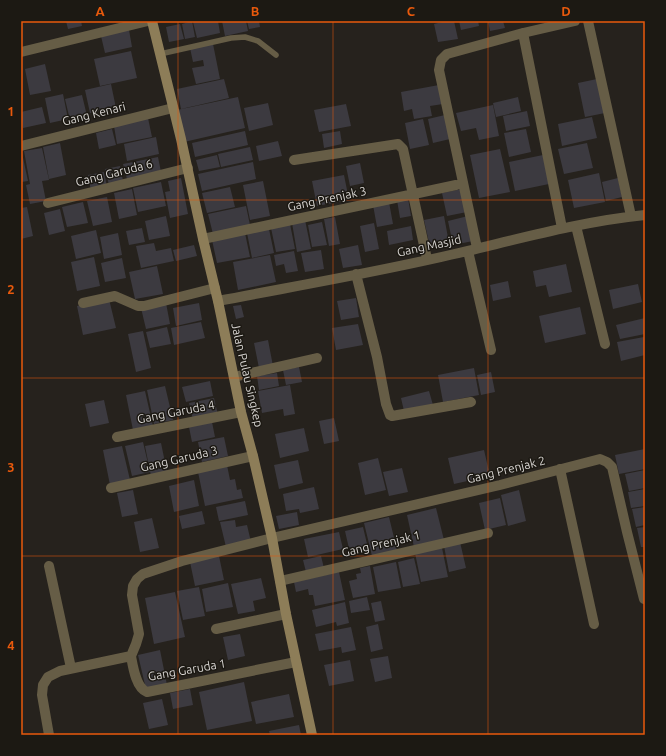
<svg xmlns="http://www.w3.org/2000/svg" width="666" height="756" font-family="Ubuntu,sans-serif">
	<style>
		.building { fill: #3c3a40 }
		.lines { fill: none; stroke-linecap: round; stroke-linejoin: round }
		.lane { stroke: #665d46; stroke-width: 5.5 }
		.street { stroke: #665d46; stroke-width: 10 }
		.secondary { stroke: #8d7d58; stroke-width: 10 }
		.grid { fill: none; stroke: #e8590c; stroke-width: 1; stroke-opacity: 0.55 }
		.labels { text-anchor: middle; stroke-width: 3; stroke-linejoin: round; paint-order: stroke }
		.street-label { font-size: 12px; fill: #d8d5d2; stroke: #1c1913 }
		.neatline { fill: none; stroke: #e8590c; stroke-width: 1.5 }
		.grid-label { font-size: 13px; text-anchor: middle; font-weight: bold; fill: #e8590c }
	</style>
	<rect width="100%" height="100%" fill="#26221d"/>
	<path class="building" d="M66 21H81L82 26 68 29Z
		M192 21 195 37 185 39 182 24Z
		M200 21H218L220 33 197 38 193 22Z
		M222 21H246L248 31 225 36Z
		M247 21H259L260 27 249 29Z
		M446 21H454L458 39 438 42 434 24Z
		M459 21H478L479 26 461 30Z
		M488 21H503L505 28 490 31Z
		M180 24 184 39 169 42 166 27Z
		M129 30 132 47 105 53 101 36Z
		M213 44 220 79 196 84 192 68 204 66 203 60 193 62 190 48Z
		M131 51 137 78 100 86 94 59Z
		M45 64 51 91 30 95 25 69Z
		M224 79 229 98 181 109 177 89Z
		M597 79 605 113 585 117 578 83Z
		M111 84 116 108 90 113 85 90Z
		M439 85 443 104 430 106 432 116 414 119 412 109 404 111 401 92Z
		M63 94 68 119 50 123 45 98Z
		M82 95 87 116 70 120 65 99Z
		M238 97 245 128 184 142 177 110Z
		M518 97 521 111 496 117 493 103Z
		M268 103 273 125 249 131 244 108Z
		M346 104 351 126 319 132 314 110Z
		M493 105 499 136 479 140 476 128 461 131 456 113Z
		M42 107 46 123 23 128 21 112Z
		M527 111 530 126 506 131 503 116Z
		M445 115 450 139 433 143 428 119Z
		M592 117 597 138 562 146 558 124Z
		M148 118 152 137 117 144 114 126Z
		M423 119 429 145 410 149 405 123Z
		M112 129 116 145 99 149 96 133Z
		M526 129 531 152 509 157 504 133Z
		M245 131 248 145 195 157 192 143Z
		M340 131 342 144 324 148 322 134Z
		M156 137 159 154 127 161 124 144Z
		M278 141 282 156 259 161 256 146Z
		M60 143 66 175 49 179 43 147Z
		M587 143 593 168 564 174 558 149Z
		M250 147 253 160 221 167 218 154Z
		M42 148 49 180 42 181 46 201 30 204 26 185 30 184 24 151Z
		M500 149 510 192 479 198 470 155Z
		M21 153H22L28 181 21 182Z
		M217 155 220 167 199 171 196 160Z
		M543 155 549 184 515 191 509 162Z
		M158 157 161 172 127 179 123 164Z
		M253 162 256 179 202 191 198 174Z
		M360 163 364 183 350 186 346 166Z
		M120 166 123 181 109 185 105 169Z
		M104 172 107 187 91 191 88 175Z
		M599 173 605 202 574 208 568 180Z
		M344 175 349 200 317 206 312 181Z
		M181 178 188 214 170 218 165 192 170 191 168 181Z
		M618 178 622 197 606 201 602 182Z
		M263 181 270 216 250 220 243 185Z
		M161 182 166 206 138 212 133 188Z
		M230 187 235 207 207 213 202 193Z
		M132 189 137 215 119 219 114 193Z
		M462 189 467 212 447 216 442 193Z
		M107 197 112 222 93 226 87 201Z
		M408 198 411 216 400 218 397 200Z
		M83 202 88 223 67 227 62 207Z
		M389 202 393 224 377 227 373 205Z
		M246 206 250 225 213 234 208 214Z
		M27 207 33 236 21 239V208Z
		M60 209 65 231 49 235 44 213Z
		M166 216 170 236 149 240 145 221Z
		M444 216 449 243 430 247 424 220Z
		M468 216 473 241 453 245 448 221Z
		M335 217 340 244 329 246 324 219Z
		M305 220 311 249 297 252 292 223Z
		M322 222 327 245 312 247 308 225Z
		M374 223 379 249 365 252 360 226Z
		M290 224 295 249 276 252 271 228Z
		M411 226 413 240 389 245 387 231Z
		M142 228 145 242 129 245 126 231Z
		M269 229 274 253 252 258 247 233Z
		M96 230 101 253 76 259 71 236Z
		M118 233 122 255 104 259 100 237Z
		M245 233 250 257 217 263 212 240Z
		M154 243 156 251 171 248 174 261 141 268 136 246Z
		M194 245 197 256 176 261 173 250Z
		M358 245 362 265 343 268 339 249Z
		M321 250 324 269 305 272 301 253Z
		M294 251 298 271 286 273 284 264 276 266 274 255Z
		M270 255 276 282 238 290 233 262Z
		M94 257 100 286 77 291 71 262Z
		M122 258 126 278 105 282 101 263Z
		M566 264 572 292 549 297 546 285 536 287 533 271Z
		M157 266 163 294 135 299 129 272Z
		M508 281 511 297 493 301 490 285Z
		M638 284 642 302 613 309 609 290Z
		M356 298 359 317 341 320 337 301Z
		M109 299 116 328 83 335 77 306Z
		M166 303 170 324 146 329 141 308Z
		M199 303 202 320 176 326 173 308Z
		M241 305 244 317 236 319 233 306Z
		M580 307 586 334 545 343 539 316Z
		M645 318V334L620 339 616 325Z
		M201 322 205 338 174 345 171 328Z
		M358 324 363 345 336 350 332 328Z
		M167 327 171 344 150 348 146 332Z
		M143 331 151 368 136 372 128 334Z
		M644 337 645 355 621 361 617 342Z
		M268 340 273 366 259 368 254 343Z
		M299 367 302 382 286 385 283 370Z
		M474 368 479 395 443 402 438 375Z
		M491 372 495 392 481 395 477 375Z
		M277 373 279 386 259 390 257 376Z
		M210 381 213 396 186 402 182 387Z
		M290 385 295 414 284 416 283 409 262 413 258 391Z
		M165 386 173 420 154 424 147 390Z
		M145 391 153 426 133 430 126 395Z
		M429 391 433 405 404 411 401 398Z
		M214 398 218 415 193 420 189 403Z
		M104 400 109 423 90 427 85 404Z
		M334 418 339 441 324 444 319 421Z
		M212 422 215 437 192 442 189 427Z
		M304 428 309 451 280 458 275 434Z
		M224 437 228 456 202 462 198 442Z
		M143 442 150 472 132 476 125 446Z
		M161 443 167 472 151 476 145 446Z
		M122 446 130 480 110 485 103 450Z
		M645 449V469L619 474 615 455Z
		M484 450 490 476 454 484 448 458Z
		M378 458 386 490 365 495 358 463Z
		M298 460 303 483 279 489 274 465Z
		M227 465 230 480 235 479 237 490 241 489 243 498 205 506 198 472Z
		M402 468 408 492 389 496 383 472Z
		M645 470V488L629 491 625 474Z
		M194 480 199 506 174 512 169 486Z
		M314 487 319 509 300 513 299 509 286 511 283 494Z
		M645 489V506L631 508 628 492Z
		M133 490 138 514 122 517 117 493Z
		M519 490 526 521 508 526 501 495Z
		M500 498 506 525 485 530 479 503Z
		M245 501 248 515 219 521 216 507Z
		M645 507V525L636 527 632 509Z
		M436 508 444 540 414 547 407 515Z
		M202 511 205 524 182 529 179 516Z
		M297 512 299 525 279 529 276 516Z
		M389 517 397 550 372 556 364 523Z
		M152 518 159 548 140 552 134 522Z
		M235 520 236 527 247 525 251 542 226 547 220 522Z
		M363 527 368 548 350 553 345 531Z
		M645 527V547H641L637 528Z
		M339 532 343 549 308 557 304 539Z
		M460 542 466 568 449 572 444 546Z
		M442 548 448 577 421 582 415 553Z
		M219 556 224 580 195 586 190 562Z
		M321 556 324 568 306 572 303 560Z
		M414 558 420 584 403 587 398 562Z
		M396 562 401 588 378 592 373 567Z
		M370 566 375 594 353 598 349 581 357 579 356 574 361 573 360 568Z
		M339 572 345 600 315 606 313 595H309L308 589 296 592 294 582Z
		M261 578 266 598 253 601 255 611 238 614 231 584Z
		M228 583 233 607 206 612 202 589Z
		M199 587 205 616 183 620 177 591Z
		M175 592 185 637 154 644 145 598Z
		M367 597 370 610 351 613 349 601Z
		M381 601 385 620 375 622 371 603Z
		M345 602 349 623 337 626 336 622 316 627 312 610Z
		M378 624 383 649 371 652 366 627Z
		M351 627 356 650 342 653 341 647 319 651 315 634Z
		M240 634 245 656 228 660 223 637Z
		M160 650 167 685 146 689 138 655Z
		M388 656 392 678 375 682 370 659Z
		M350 660 354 681 329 686 324 665Z
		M244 682 252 721 207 730 199 692Z
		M190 689 193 705 173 709 170 693Z
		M289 694 294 717 256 724 251 702Z
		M162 699 168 725 149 729 143 703Z
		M299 725 301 735H270L269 731Z"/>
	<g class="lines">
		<path class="lane" d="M160 54 231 38 245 37 258 41 276 55"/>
		<path class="street" d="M588 21 631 216
			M523 33 562 228
			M21 52 148 21
			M21 146 173 108
			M294 160 398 144 403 149 427 259
			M48 203 188 168
			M576 226 605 344
			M203 239 456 185
			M477 248 439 70 441 60 447 54 523 33 575 21
			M468 251 491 350
			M356 274 377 357 386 404 390 415 392 416 471 402
			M218 301C301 285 385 271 467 251 526 237 585 221 645 215
			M83 303 115 296 138 306H144L215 288
			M234 377 317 358
			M117 437 241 412
			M560 469 594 624
			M111 488 253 456
			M49 566 71 668
			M280 581 488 533
			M216 629 286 614
			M131 656 136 644 139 634 132 595 133 586 137 579 143 574 182 561 272 538 500 485 600 459 607 462 612 467 627 532 644 599
			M131 656C133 667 136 688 147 692L296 662
			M49 735 42 695 43 685 48 677 60 671 131 656"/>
		<path class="secondary" d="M152 21 181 139 203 239 218 301 241 412 253 456 272 538 286 614 312 735"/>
	</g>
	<path class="grid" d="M178 21V735M333 21V735M488 21V735M21 200H645M21 378H645M21 556H645"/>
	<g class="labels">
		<g class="street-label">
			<text transform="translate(94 114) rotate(-14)" y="4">Gang Kenari</text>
			<text transform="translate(114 173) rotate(-14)" y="4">Gang Garuda 6</text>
			<text transform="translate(327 199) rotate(-12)" y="4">Gang Prenjak 3</text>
			<text transform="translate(429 246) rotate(-12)" y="4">Gang Masjid</text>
			<text transform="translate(247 375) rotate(77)" y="4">Jalan Pulau Singkep</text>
			<text transform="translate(176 412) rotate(-11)" y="4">Gang Garuda 4</text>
			<text transform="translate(179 459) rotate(-13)" y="4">Gang Garuda 3</text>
			<text transform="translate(506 470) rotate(-14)" y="4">Gang Prenjak 2</text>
			<text transform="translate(381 544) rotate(-13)" y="4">Gang Prenjak 1</text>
			<text transform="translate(187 670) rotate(-10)" y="4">Gang Garuda 1</text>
		</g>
	</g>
	<rect width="666" height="756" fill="none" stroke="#1c1913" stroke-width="44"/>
	<rect x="22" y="22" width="622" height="712" class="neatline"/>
	<g class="grid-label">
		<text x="100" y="16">A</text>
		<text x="255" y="16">B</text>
		<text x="411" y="16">C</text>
		<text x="566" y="16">D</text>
		<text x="11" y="116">1</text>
		<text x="11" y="294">2</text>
		<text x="11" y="472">3</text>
		<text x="11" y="650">4</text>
	</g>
</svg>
